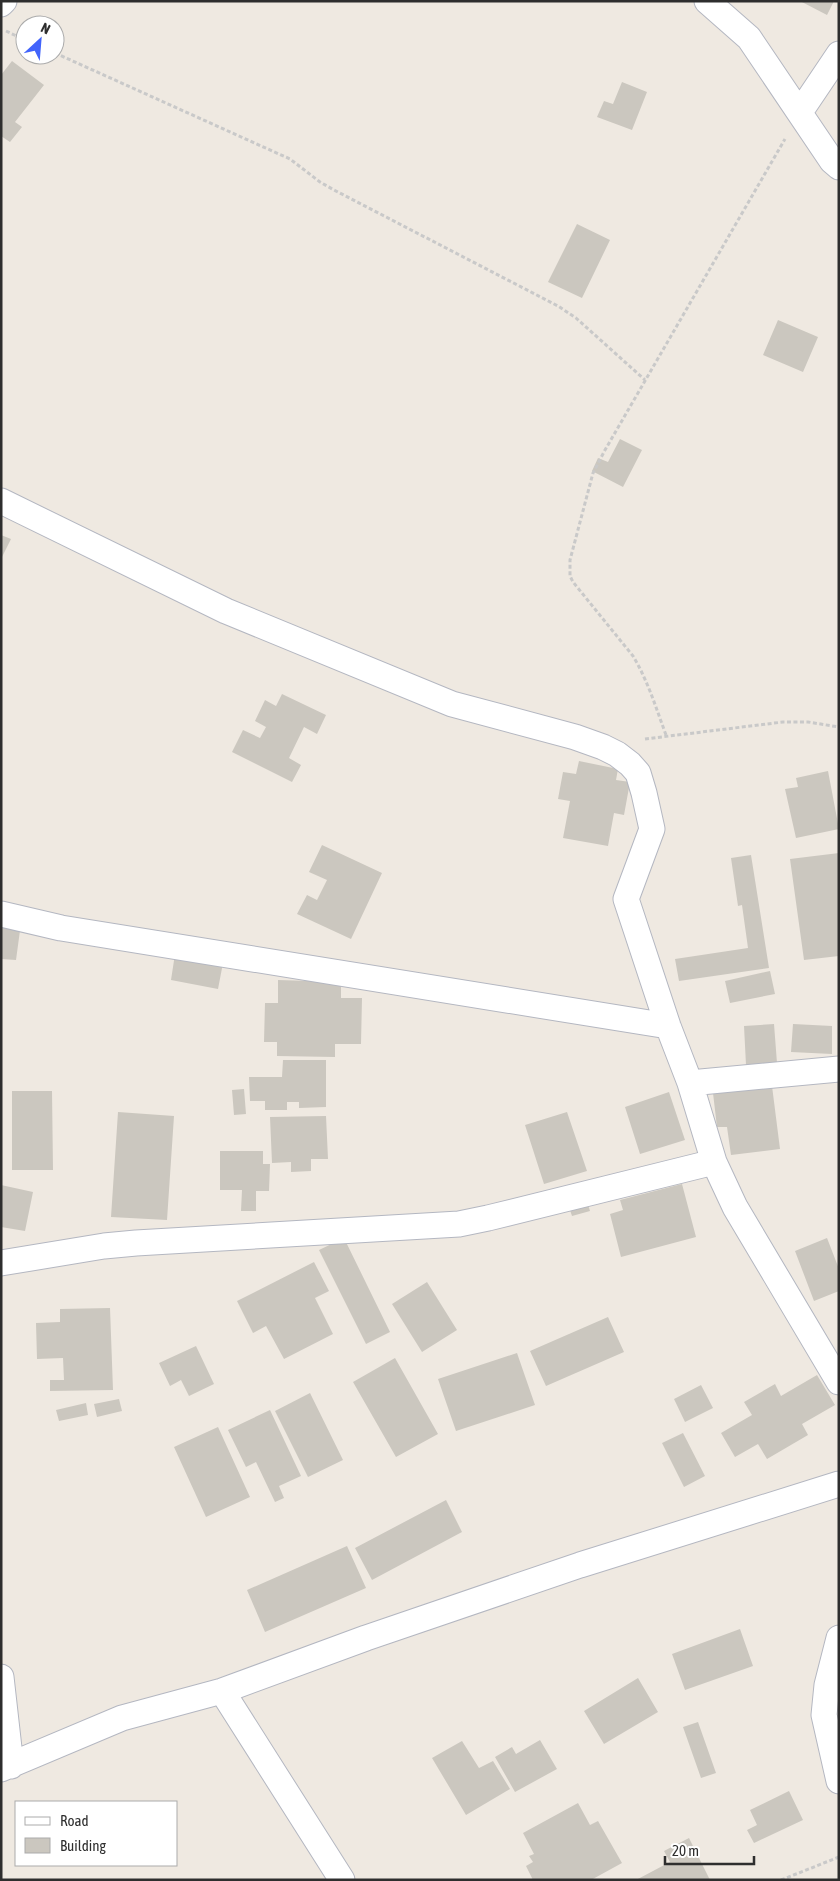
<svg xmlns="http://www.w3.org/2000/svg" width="840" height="1881" font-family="'Asap Condensed',sans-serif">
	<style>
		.building { fill: #cbc7bf }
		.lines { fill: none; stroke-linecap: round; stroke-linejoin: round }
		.minor-casing { stroke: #b4b7c1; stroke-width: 27 }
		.path { stroke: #c9c9c9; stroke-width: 3; stroke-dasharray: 4 2.5; stroke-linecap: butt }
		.minor { stroke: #fff; stroke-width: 25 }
	</style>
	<rect width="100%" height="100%" fill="#efe9e1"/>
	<path class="building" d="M800 1H834L827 15Z
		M12 61 44 85 15 122 22 127 10 142 1 136V75Z
		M622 82 647 92 632 130 597 117 604 101 613 104Z
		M577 224 610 240 582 298 548 282Z
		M778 320 818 337 803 372 763 355Z
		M620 439 642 450 623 487 592 471 598 458 608 462Z
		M1 535 11 539 1 559Z
		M282 694 326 715 317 734 304 727 289 758 301 765 292 782 232 752 243 730 260 738 266 727 255 721 265 700 276 706Z
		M579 761 618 769 616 780 630 782 624 815 614 813 608 846 563 838 570 801 558 799 563 772 576 774Z
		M828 771 839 829 796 838 785 789 798 787 796 778Z
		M322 845 382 873 351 939 297 914 307 895 317 900 327 880 309 872Z
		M839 853V956L804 960 790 859Z
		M751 855 769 968 679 981 675 959 748 948 742 905 738 906 731 858Z
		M1 921 21 923 16 960 1 959Z
		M175 954 223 963 218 989 171 980Z
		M770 971 775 994 730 1003 725 981Z
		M278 980 341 982V998H362L361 1044H335V1057L277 1056V1042H264L265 1003H278Z
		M774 1024 777 1063 746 1065 744 1026Z
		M793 1024 832 1026V1054L791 1052Z
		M283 1060H326V1107L299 1108V1102H287V1110H265V1101H250L249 1077H282Z
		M772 1086 780 1149 731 1155 727 1127H717L713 1093Z
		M244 1089 246 1114 234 1115 232 1090Z
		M12 1091H52L53 1170H12Z
		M669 1092 685 1140 640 1154 625 1107Z
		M118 1112 174 1116 167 1220 111 1217Z
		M567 1112 587 1171 544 1184 525 1125Z
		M326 1116 328 1159H311V1171L291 1172V1162L272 1163 270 1117Z
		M220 1151H263V1164H270L269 1191H256V1211H241L242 1190H220Z
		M682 1184 696 1237 621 1257 610 1214 623 1210 620 1200Z
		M1 1185 33 1192 25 1231 1 1227Z
		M586 1198 590 1211 572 1216 568 1204Z
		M344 1238 390 1332 366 1344 319 1250Z
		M827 1238 839 1269V1291L814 1301 795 1251Z
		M314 1262 329 1291 315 1298 333 1334 284 1359 266 1326 253 1333 237 1301Z
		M427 1282 457 1330 422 1352 392 1304Z
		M110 1308 113 1390 50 1391V1380H64L63 1358 37 1359 36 1323 60 1322V1309Z
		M608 1317 624 1352 546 1386 530 1351Z
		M196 1346 214 1384 189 1396 181 1380 170 1386 159 1363Z
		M517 1353 535 1405 456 1431 438 1379Z
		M395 1358 438 1434 396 1457 353 1382Z
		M817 1375 835 1405 802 1424 808 1435 767 1459 758 1444 735 1457 721 1433 752 1415 744 1402 775 1384 781 1396Z
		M701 1385 713 1408 685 1422 674 1399Z
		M310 1393 343 1460 308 1477 275 1411Z
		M119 1399 122 1411 97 1417 94 1404Z
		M86 1403 88 1415 59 1421 56 1410Z
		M270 1410 301 1476 279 1486 284 1498 275 1502 256 1462 246 1467 228 1430Z
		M218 1427 250 1497 206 1517 174 1447Z
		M683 1433 705 1476 684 1487 662 1443Z
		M446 1500 462 1532 372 1580 355 1548Z
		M347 1546 366 1588 265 1632 247 1590Z
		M740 1629 753 1666 685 1690 672 1654Z
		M638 1678 658 1712 604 1744 584 1711Z
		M698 1722 716 1773 701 1778 683 1727Z
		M540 1740 557 1769 515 1792 495 1757 512 1747 516 1754Z
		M462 1741 479 1768 493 1761 510 1789 466 1815 432 1758Z
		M789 1791 803 1820 754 1843 747 1830 757 1825 750 1810Z
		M578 1803 590 1825 598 1821 622 1863 591 1880H533L526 1866 533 1862 529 1856 534 1854 523 1833Z
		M689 1838 710 1880H636L670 1862 664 1851Z"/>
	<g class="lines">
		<defs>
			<path id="minor" d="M707 1 749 38 832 161 839 167
				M1 4 4 1
				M800 112 839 54
				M1 501 226 611 452 704 575 737 603 747 617 754 630 764 638 773 644 793 652 829 626 899 668 1026 690 1083 714 1162 735 1207 839 1382
				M1 914 61 928 668 1026
				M690 1083 839 1069
				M1 1263 104 1246 136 1243 459 1224 488 1218 714 1162
				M839 1638 827 1685 824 1715 839 1781
				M1 1677 11 1766
				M222 1691 342 1880
				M1 1769 122 1718 222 1691 366 1638 580 1565 839 1484"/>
		</defs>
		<use href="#minor" class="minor-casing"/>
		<path class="path" d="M6 31 25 40
			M55 53 290 159 320 182 334 190 558 306 576 318 645 380
			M666 735C656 708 648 681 633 656L573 582 570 576V560L593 473 605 450 785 139
			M645 739 783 722H808L839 727
			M781 1880 839 1857"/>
		<use href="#minor" class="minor"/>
	</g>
	<rect width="840" height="1881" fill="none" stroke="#2e2e2e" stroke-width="5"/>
	<rect x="15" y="1801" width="162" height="65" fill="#ffffff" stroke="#ababab"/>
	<rect x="25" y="1817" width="25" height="8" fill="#ffffff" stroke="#ababab"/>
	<text x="60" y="1826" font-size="15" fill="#2e2e2e">Road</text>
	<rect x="25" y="1838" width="25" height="15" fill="#cbc7bf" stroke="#ababab"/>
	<text x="60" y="1851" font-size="15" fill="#2e2e2e">Building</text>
	<g transform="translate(40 40) rotate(26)"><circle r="24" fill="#ffffff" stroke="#ababab"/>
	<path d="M0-4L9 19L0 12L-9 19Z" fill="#4264fb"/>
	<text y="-8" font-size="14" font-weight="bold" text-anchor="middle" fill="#2e2e2e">N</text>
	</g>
	<path d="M665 1856v8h89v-8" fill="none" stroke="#2e2e2e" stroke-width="2.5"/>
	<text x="672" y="1856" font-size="15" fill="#2e2e2e" stroke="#ffffff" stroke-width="4" paint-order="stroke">20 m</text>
</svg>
